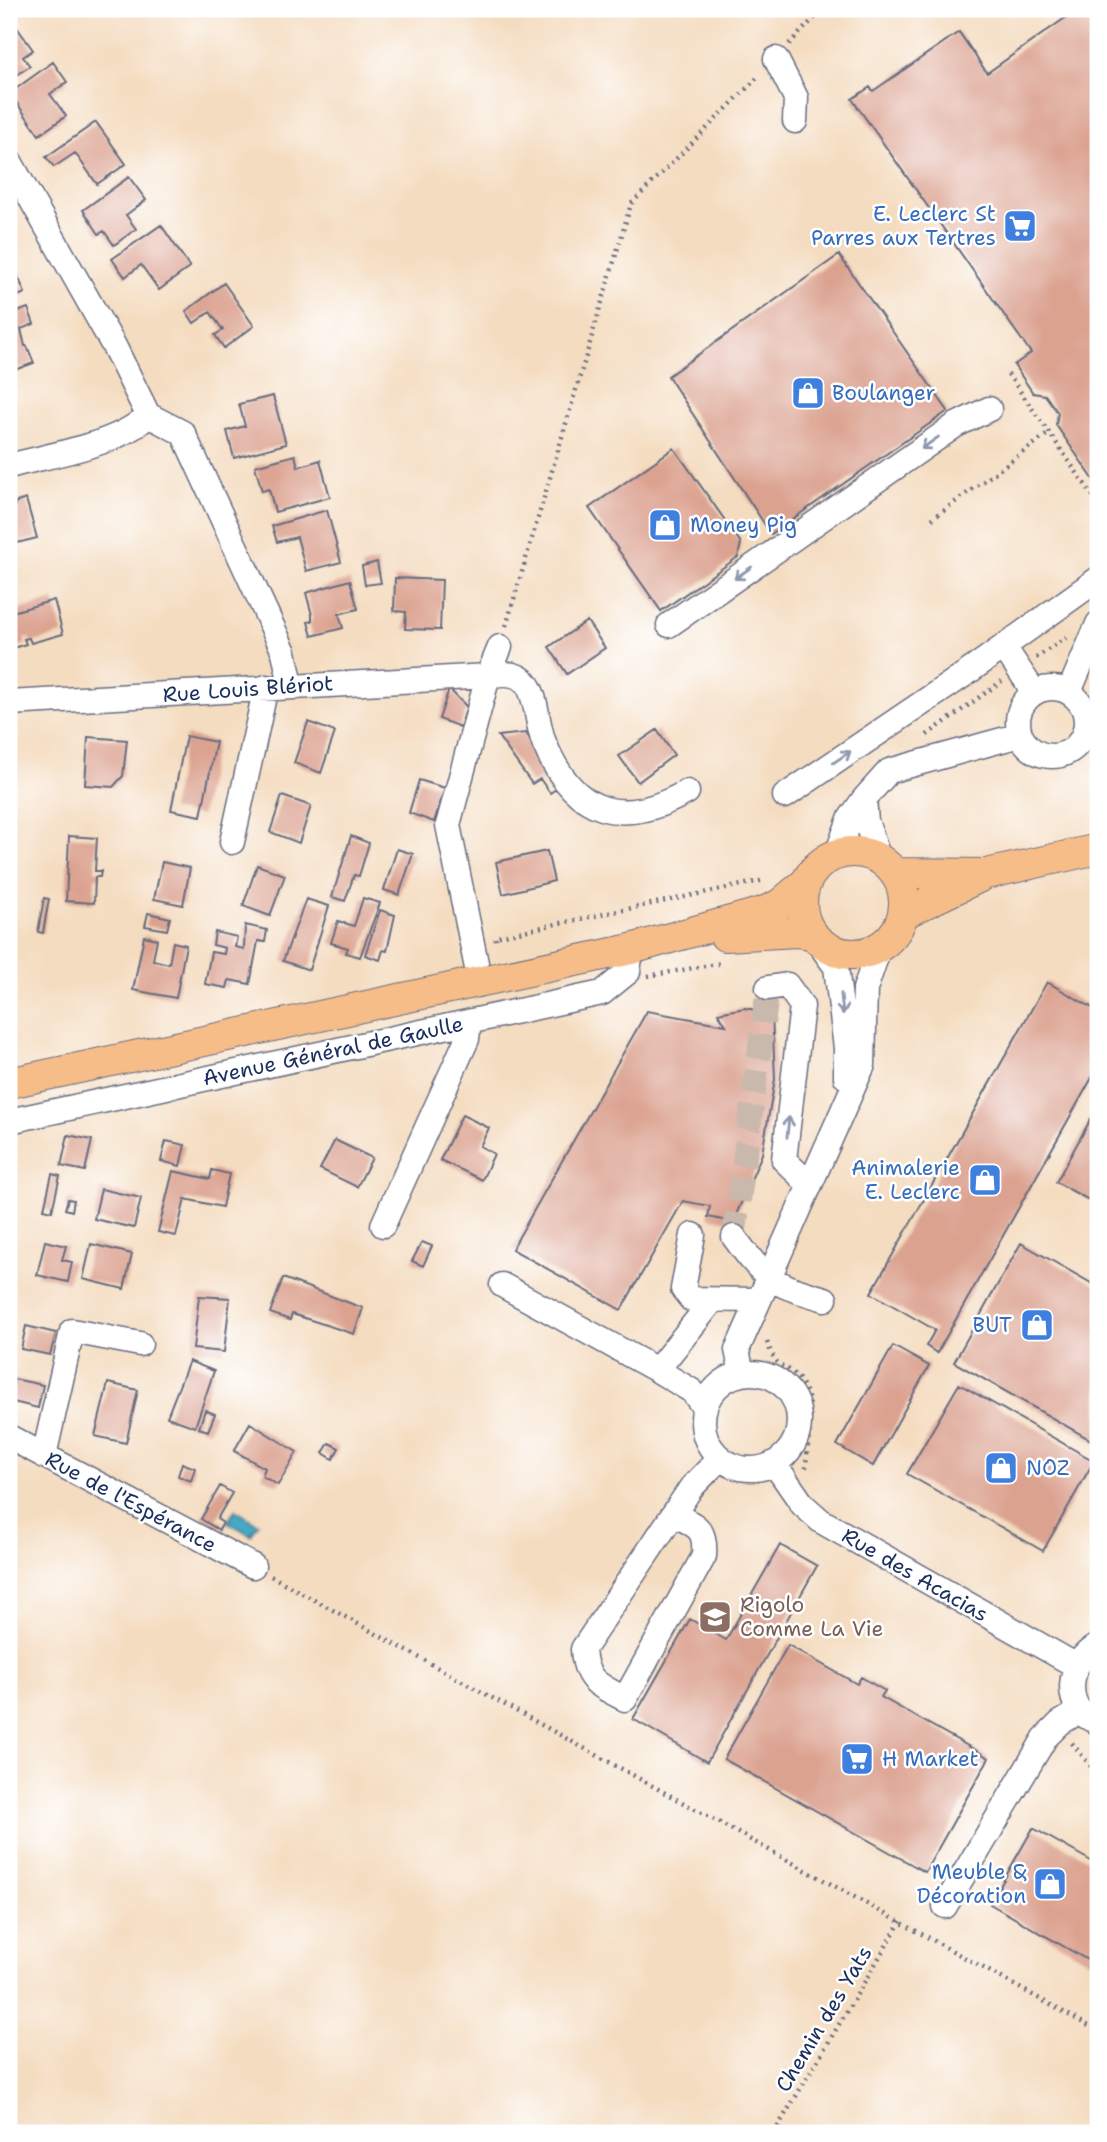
<svg xmlns="http://www.w3.org/2000/svg" width="1107" height="2142" font-family="'Shantell Sans',sans-serif">
	<style>
		.water { fill: #44a9c4; stroke: #306c91; stroke-width: 2 }
		.building { fill: #dba290 }
		.lines { fill: none; stroke-linecap: round; stroke-linejoin: round }
		.minor-tunnel { stroke: #c9b9ac; stroke-width: 24; stroke-dasharray: 24 12; stroke-linecap: butt }
		.minor-casing { stroke: #676c80; stroke-width: 27 }
		.major-casing { stroke: #676c80; stroke-width: 32 }
		.path { stroke: #676c80; stroke-width: 4.5; stroke-dasharray: 2 5; stroke-linecap: butt }
		.minor { stroke: #fff; stroke-width: 24 }
		.major { stroke: #f7bd88; stroke-width: 30 }
		.oneway { stroke: #8d97ae }
		.labels { text-anchor: middle; stroke-width: 5; stroke-linejoin: round; paint-order: stroke }
		.shop-label { font-size: 21px; fill: #366cbe; stroke: #fff; text-anchor: end }
		.street-label { font-size: 21px; fill: #1b2f5e; stroke: #fff }
		.education-label { font-size: 21px; fill: #785e54; stroke: #fff; text-anchor: start }
	</style>
	<rect width="100%" height="100%" fill="#fff"/>
	<filter id="ink" filterUnits="userSpaceOnUse"><feTurbulence type="fractalNoise" baseFrequency=".0143" numOctaves="2"/><feDisplacementMap in="SourceGraphic" scale="14" xChannelSelector="R" yChannelSelector="G"/><feConvolveMatrix kernelMatrix="1 2 1 2 8 2 1 2 1" color-interpolation-filters="sRGB"/></filter>
	<filter id="wash" filterUnits="userSpaceOnUse"><feTurbulence type="fractalNoise" baseFrequency=".00686" numOctaves="4" result="noise"/><feDisplacementMap in="SourceGraphic" scale="28" xChannelSelector="R" yChannelSelector="G"/><feGaussianBlur stdDeviation="1.57" result="paint"/><feColorMatrix in="noise" values="0 0 0 0 0 0 0 0 0 0 0 0 0 0 0 0 0 1.4 0 .05"/><feComposite in="paint" operator="in"/></filter>
	<g filter="url(#wash)">
		<rect width="100%" height="100%" fill="#f4dcc0"/>
		<path class="water" d="M235 1510 258 1524 251 1535 228 1522Z"/>
		<g id="blocks">
			<path class="building" d="M1078 9H1098V486L1056 425 1058 413 1045 395 1033 393 1014 365 1031 353 852 99 870 87 873 91 959 32 987 73Z
				M16 26 33 50 23 57 30 66 9 80V31Z
				M53 62 67 82 50 94 66 116 39 135 10 93Z
				M96 122 126 164 97 184 75 153 54 167 46 157Z
				M129 177 146 200 126 215 136 229 114 245 104 231 99 234 83 210Z
				M161 225 190 267 159 290 141 265 125 277 112 259Z
				M839 255 948 411 771 534 668 376Z
				M14 267 25 293 9 300V269Z
				M224 283 254 326 224 348 215 335 223 330 210 312 194 323 186 311Z
				M28 308 34 324 21 329 25 346H27L34 363 9 372V315Z
				M273 396 286 444 234 458 227 431 245 426 239 404Z
				M674 448 741 543 738 557 661 611 589 508Z
				M295 455 298 467 320 460 330 497 275 512 269 489 262 491 255 466Z
				M26 499 37 538 9 545V509L15 507 14 503Z
				M327 510 341 562 306 571 297 537 277 542 272 526Z
				M377 562 381 583 365 585 362 566Z
				M395 578 442 580 440 630 405 629 406 612 394 611Z
				M350 580 358 609 339 614 343 628 312 636 308 622 312 621V615L306 593Z
				M54 600 63 634 31 643 29 638 24 639 26 644 13 648 9 613Z
				M587 621 605 648 567 674 549 647Z
				M449 689 467 707 460 727 439 719Z
				M308 722 335 732 321 773 294 763Z
				M657 730 674 755 638 782 619 756Z
				M526 733 562 785 550 793 540 779 532 784 498 736Z
				M186 736 216 742 201 816 171 810Z
				M88 737 127 740 123 776 113 787 85 785Z
				M419 780 445 788 434 822 409 813Z
				M282 796 311 806 299 843 270 832Z
				M69 836 97 838 95 871H101L100 877H95L94 903 66 901Z
				M351 836 369 843 359 876 354 875 345 901 332 897Z
				M397 849 413 854 399 895 384 890Z
				M547 851 554 881 503 894 496 862Z
				M162 862 190 868 183 905 154 899Z
				M257 865 285 875 270 916 243 906Z
				M44 898 49 899 43 933 38 932Z
				M363 898 380 903 360 957 346 953 348 948 331 943 338 921 354 926Z
				M306 899 329 906 309 970 283 961Z
				M380 910 395 915 387 951 383 950 380 960 365 955Z
				M148 913 170 918 167 930 145 926Z
				M245 925 267 930 265 942 258 941 250 984 229 980 227 988 205 984 211 952 224 954 225 948 213 945 215 932 237 937 235 947 244 949Z
				M144 936 157 939 153 960 169 964 173 942 186 945 176 998 133 990Z
				M1047 982 1098 1011V1067L937 1353 926 1346 935 1330 871 1293Z
				M745 1008 772 1013 775 1079 762 1154 733 1222 708 1217 710 1206 683 1201 621 1310 512 1249 647 1011 726 1025 718 1013Z
				M1098 1106V1205L1056 1182Z
				M462 1115 489 1128 480 1146 494 1154 482 1180 440 1160Z
				M68 1135 92 1140 85 1171 61 1166Z
				M335 1140 372 1158 357 1187 320 1169Z
				M166 1141 185 1145 180 1166 161 1161Z
				M212 1170 229 1174 222 1207 185 1199 176 1236 158 1232 173 1171 210 1179Z
				M52 1174 60 1176 52 1211 44 1209Z
				M101 1189 141 1198 134 1228 94 1219Z
				M68 1199 74 1200 72 1211 65 1209Z
				M45 1241 66 1246 62 1260 72 1262 68 1282 37 1275Z
				M422 1242 432 1246 423 1266 412 1261Z
				M1021 1243 1098 1287V1444L954 1362Z
				M91 1244 132 1254 124 1289 83 1279Z
				M283 1278 363 1308 354 1334 292 1314 290 1320 270 1313Z
				M199 1296 230 1298 224 1352 193 1349Z
				M26 1326 56 1333 50 1355 21 1349Z
				M893 1346 929 1366 873 1466 837 1445Z
				M189 1361 214 1371 195 1427 167 1417Z
				M14 1379 43 1385 38 1408 9 1401Z
				M108 1383 138 1390 126 1443 95 1436Z
				M959 1384 1094 1461 1043 1551 907 1474Z
				M205 1410 215 1414 208 1431 199 1428Z
				M250 1423 297 1452 278 1485 262 1476 265 1468 234 1451Z
				M329 1443 339 1448 333 1459 323 1453Z
				M182 1463 195 1468 191 1481 178 1476Z
				M220 1486 232 1493 217 1519 223 1523 219 1530 201 1519Z
				M780 1545 817 1566 707 1762 633 1719 690 1619 726 1640Z
				M788 1645 857 1684 861 1677 885 1691 881 1697 989 1758 925 1872 724 1759Z
				M1033 1828 1098 1865V1966L990 1904Z"/>
		</g>
	</g>
	<g filter="url(#ink)">
		<use href="#blocks" fill-opacity="0" stroke="#676c80" stroke-width="2"/>
		<g class="lines">
			<path class="minor-tunnel" d="M734 1237 768 988"/>
			<defs>
				<path id="minor" d="M776 59 796 98 795 121
					M9 160 115 348 148 415
					M148 415 183 433 284 652 291 685
					M9 466C49 455 120 445 148 415
					M669 625 956 425 989 409
					M1004 647 1034 692
					M1018 722a34 34 0 1 1 68 0a34 34 0 1 1-68 0Z
					M1069 692 1098 624
					M9 703 488 676C543 663 531 712 545 745 575 815 622 828 687 792
					M785 796 971 670 1098 579
					M864 799 889 771 1020 735
					M232 842 266 687
					M837 854 850 819 864 799 866 821 879 859
					M818 942 836 967 846 1048V1077
					M480 983 448 825 488 676 500 647
					M768 988 787 985 802 1006 784 1160 810 1185
					M9 1121 602 993 628 972 631 949
					M383 1225 467 1039 469 1022
					M693 1235 683 1289 691 1299 758 1300
					M734 1237C766 1281 773 1284 825 1299
					M502 1285 657 1370 713 1300
					M657 1370 692 1391 704 1407
					M742 1373 737 1350 863 1065 865 989 879 948
					M703 1421a48 48 0 1 1 96 0a48 48 0 1 1-96 0Z
					M9 1437 253 1566
					M44 1456 72 1331 140 1344
					M774 1463 803 1505 821 1521 1075 1665
					M674 1514C697 1527 706 1527 704 1556L625 1699C598 1685 585 1681 583 1649L691 1488 720 1458
					M1098 1646C1067 1659 1060 1711 1098 1722
					M945 1906 1045 1738 1060 1723 1080 1711"/>
				<path id="major" d="M802 903a51 51 0 1 1 102 0a51 51 0 1 1-102 0Z
					M894 873 986 874 1098 849
					M903 914 982 876
					M725 936 796 932 813 934
					M9 1083 631 949 763 912 780 904 806 882"/>
			</defs>
			<use href="#minor" class="minor-casing"/>
			<use href="#major" class="major-casing"/>
			<path class="path" d="M789 44 823 9
				M1008 374 1098 503
				M932 519 1049 433
				M506 626 631 204 759 76
				M1036 658 1066 638
				M927 735 1002 681
				M496 940 495 937 765 880
				M648 976 722 963
				M767 1342C778 1373 783 1361 799 1379 818 1402 807 1441 806 1468
				M271 1576 1098 2031
				M1072 1743 1098 1775
				M774 2133 901 1921"/>
			<use href="#minor" class="minor"/>
			<use href="#major" class="major"/>
		</g>
		<defs><path id="oneway-shaft" d="M-6 0H5M1.5-3L5.5 0L1.5 3" fill="none" stroke-width="1.6" stroke-linecap="round" stroke-linejoin="round" transform="scale(1.75)"/></defs>
		<g class="oneway">
			<use href="#oneway-shaft" transform="translate(930 443) rotate(145)"/>
			<use href="#oneway-shaft" transform="translate(743 573) rotate(145)"/>
			<use href="#oneway-shaft" transform="translate(842 757) rotate(-34)"/>
			<use href="#oneway-shaft" transform="translate(842 1004) rotate(84)"/>
			<use href="#oneway-shaft" transform="translate(788 1127) rotate(-84)"/>
		</g>
	</g>
	<defs>
		<symbol id="supermarket-square" viewBox="-11 -11 22 22"><rect x="-9" y="-9" width="18" height="18" rx="4" fill="#3f7fe0" stroke="#fff"/><path d="M-6-5.5h2.5l.6 2H6L4.5 2H-2.5L-4.4-4H-6ZM-1.5 3.2a1.3 1.3 0 1 0 .1 0ZM3 3.2a1.3 1.3 0 1 0 .1 0Z" fill="#fff"/></symbol>
		<symbol id="shop-square" viewBox="-11 -11 22 22"><rect x="-9" y="-9" width="18" height="18" rx="4" fill="#3f7fe0" stroke="#fff"/><path d="M-5-2.5h2.3a2.7 3.5 0 0 1 5.4 0H5L5.5 6h-11ZM-1.5-2.5h3a1.5 2.3 0 0 0-3 0Z" fill="#fff"/></symbol>
		<symbol id="school-square" viewBox="-11 -11 22 22"><rect x="-9" y="-9" width="18" height="18" rx="4" fill="#8d6e63" stroke="#fff"/><path d="M0-5L7-2L0 1L-7-2ZM-4 1L0 2.5L4 1V4Q0 6-4 4Z" fill="#fff"/></symbol>
	</defs>
	<g fill-rule="evenodd">
		<use href="#supermarket-square" x="1001" y="207" width="38" height="38"/>
		<use href="#shop-square" x="789" y="374" width="38" height="38"/>
		<use href="#shop-square" x="646" y="506" width="38" height="38"/>
		<use href="#shop-square" x="966" y="1161" width="38" height="38"/>
		<use href="#shop-square" x="1018" y="1306" width="38" height="38"/>
		<use href="#shop-square" x="982" y="1449" width="38" height="38"/>
		<use href="#school-square" x="696" y="1598" width="38" height="38"/>
		<use href="#supermarket-square" x="838" y="1740" width="38" height="38"/>
		<use href="#shop-square" x="1031" y="1865" width="38" height="38"/>
	</g>
	<g class="labels">
		<g class="shop-label">
			<text x="996" y="221">E. Leclerc St<tspan x="996" dy="24">Parres aux Tertres</tspan></text>
			<text x="832" y="400" text-anchor="start">Boulanger</text>
			<text x="690" y="532" text-anchor="start">Money Pig</text>
			<text x="960" y="1175">Animalerie<tspan x="960" dy="24">E. Leclerc</tspan></text>
			<text x="1012" y="1332">BUT</text>
			<text x="1026" y="1475" text-anchor="start">NOZ</text>
			<text x="882" y="1766" text-anchor="start">H Market</text>
			<text x="1026" y="1879">Meuble &amp;<tspan x="1026" dy="24">Décoration</tspan></text>
		</g>
		<g class="street-label">
			<text transform="translate(248 689) rotate(-4)" y="7">Rue Louis Blériot</text>
			<text transform="translate(333 1051) rotate(-12)" y="7">Avenue Général de Gaulle</text>
			<text transform="translate(131 1502) rotate(28)" y="7">Rue de l'Espérance</text>
			<text transform="translate(915 1575) rotate(30)" y="7">Rue des Acacias</text>
			<text transform="translate(824 2019) rotate(-59)" y="7">Chemin des Yats</text>
		</g>
		<g class="education-label">
			<text x="740" y="1612">Rigolo<tspan x="740" dy="24">Comme La Vie</tspan></text>
		</g>
	</g>
	<rect width="1107" height="2142" fill="none" stroke="#fff" stroke-width="35"/>
</svg>
